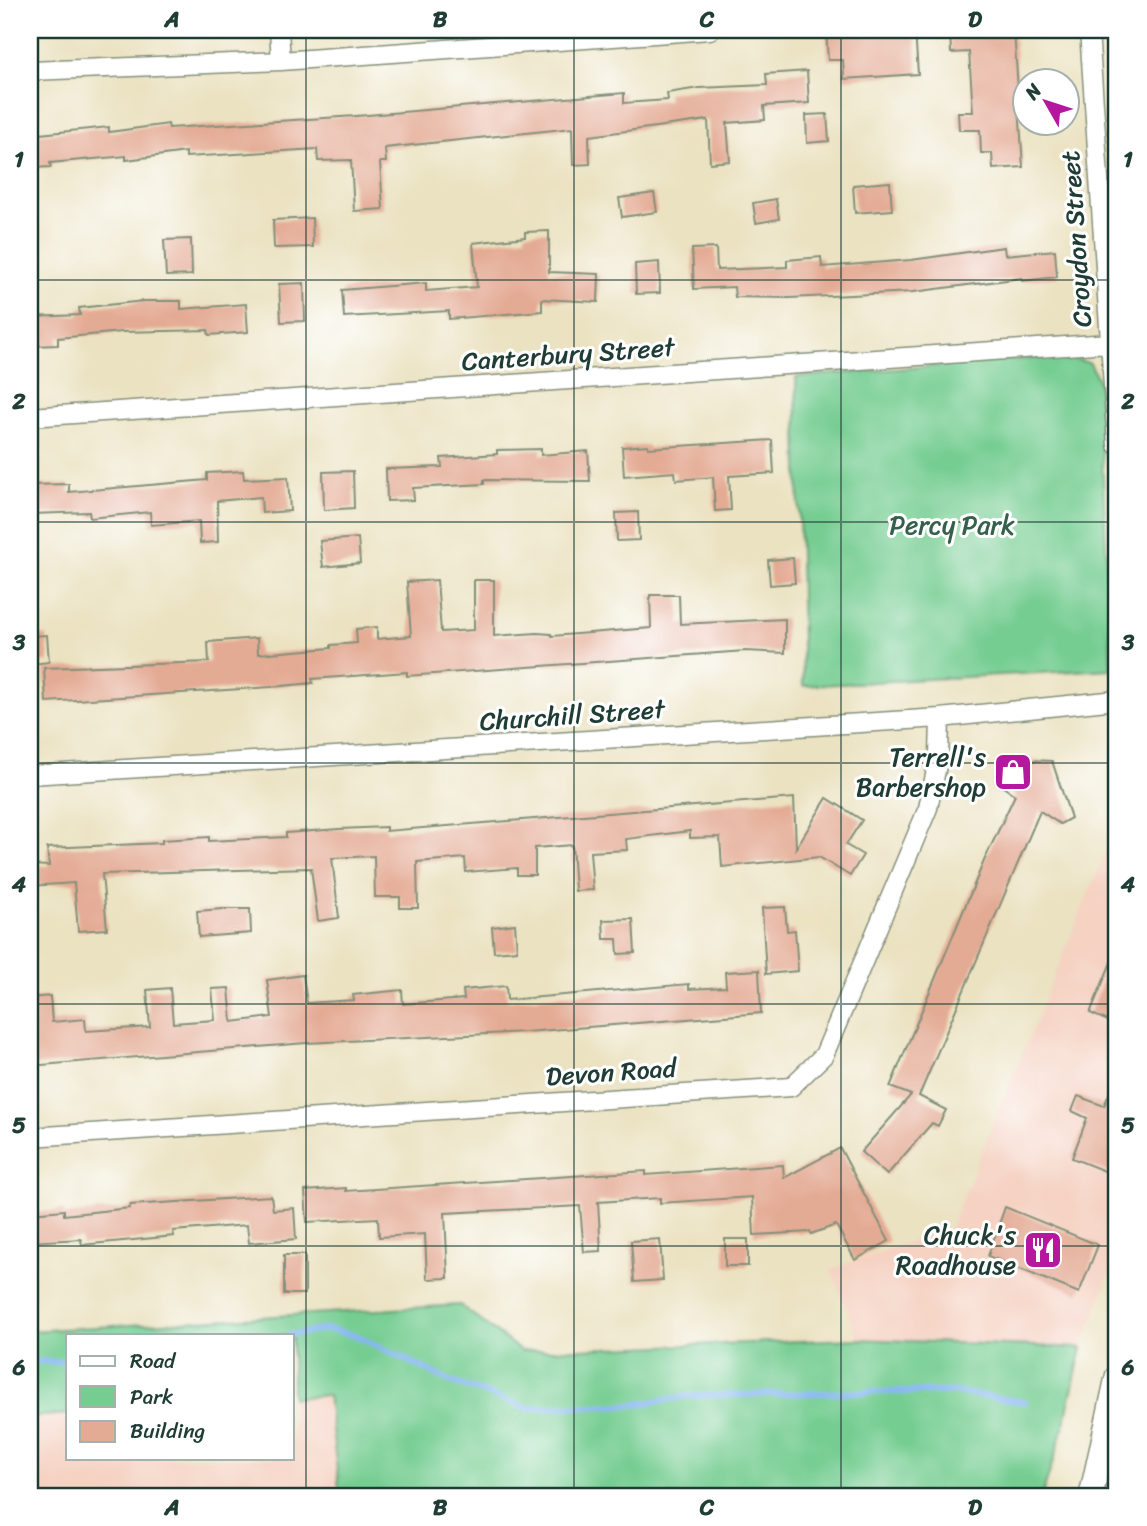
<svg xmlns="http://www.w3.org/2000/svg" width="1147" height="1526" font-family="Sriracha,sans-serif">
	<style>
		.built { fill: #f5d2c2 }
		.green { fill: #76cd92; stroke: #4a8563; stroke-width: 2 }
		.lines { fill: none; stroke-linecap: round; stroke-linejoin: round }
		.stream { stroke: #87b6f2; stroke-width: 6 }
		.building { fill: #e4ab94 }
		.street-casing { stroke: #85907a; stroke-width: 21 }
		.secondary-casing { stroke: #85907a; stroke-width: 26 }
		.street { stroke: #fff; stroke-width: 18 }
		.secondary { stroke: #fff; stroke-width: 23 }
		.grid { fill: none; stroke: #1f3d34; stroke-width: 2; stroke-opacity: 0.55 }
		.labels { text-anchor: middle; stroke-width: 6; stroke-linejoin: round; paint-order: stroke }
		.street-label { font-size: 26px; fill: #1f3d34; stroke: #fff }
		.park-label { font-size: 26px; fill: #35614c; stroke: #fff }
		.poi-label { font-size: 26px; fill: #1f3d34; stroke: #fff; text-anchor: end }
		.neatline { fill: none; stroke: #1f3d34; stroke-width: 2.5 }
		.grid-label { font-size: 23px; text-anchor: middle; font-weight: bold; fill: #1f3d34 }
	</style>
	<rect width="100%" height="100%" fill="#fff"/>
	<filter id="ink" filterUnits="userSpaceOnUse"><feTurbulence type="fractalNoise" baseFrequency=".0143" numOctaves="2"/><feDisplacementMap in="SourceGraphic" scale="14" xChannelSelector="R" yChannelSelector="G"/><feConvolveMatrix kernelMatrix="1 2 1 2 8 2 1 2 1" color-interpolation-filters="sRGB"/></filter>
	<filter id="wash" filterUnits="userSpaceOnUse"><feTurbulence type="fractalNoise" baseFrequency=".00686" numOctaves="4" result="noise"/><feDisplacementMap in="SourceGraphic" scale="28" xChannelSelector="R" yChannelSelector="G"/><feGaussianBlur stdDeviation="1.57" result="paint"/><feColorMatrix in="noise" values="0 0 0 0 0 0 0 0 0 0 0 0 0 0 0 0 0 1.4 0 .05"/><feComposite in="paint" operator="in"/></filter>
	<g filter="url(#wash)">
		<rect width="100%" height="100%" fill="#ebe2c1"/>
		<path class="built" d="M1117 824V1254L1082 1348 858 1339 831 1269 950 1228Z
			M328 1395 340 1496H30V1417L68 1414V1458H292V1398Z"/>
		<path class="green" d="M1060 356 1090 363 1099 382 1111 669 803 686 796 377Z
			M460 1305 521 1351 858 1339 1082 1348 1062 1433 1042 1496H340L328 1395 292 1398V1335H68V1414L30 1417V1331Z"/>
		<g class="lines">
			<path class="stream" d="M289 1335 327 1329 357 1336 450 1381 527 1408 632 1405 689 1396 872 1392H955L1025 1402
				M30 1361 68 1362"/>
		</g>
		<g id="blocks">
			<path class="building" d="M915 30 918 74 844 79 843 60H828L826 31Z
				M950 30H1014L1023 167 993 169 992 153H981L980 130H959L958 112H973L969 52 951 53Z
				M807 71 809 103 764 106 765 120 727 123 730 161 710 163 708 120 589 136 590 164 573 165 572 128 385 148 386 162H380L383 209 354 211 351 160 318 161 317 149 186 157V152L126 160V156L50 163 51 167 30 168V135L109 127V132L168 124 169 128 356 116 624 93V103L668 100 667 93 699 88 767 85 766 74Z
				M827 114 829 141 807 143 806 115Z
				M890 182 892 210 855 213 853 185Z
				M654 193 657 212 622 217 619 198Z
				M776 199 779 219 756 223 753 203Z
				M312 218 313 247 274 248 273 220Z
				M549 231V272L599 274 598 302 542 299V311L449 319V311L344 317 342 290 426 283V291L477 287 473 243 525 237V232Z
				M191 239 192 275 166 276 164 240Z
				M1004 247 1005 255 1055 250 1057 277 1022 281V278L913 292 789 298 735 297 734 287 694 289 692 249 716 248 717 270 787 267V260L821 257 822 267 911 260Z
				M659 262 660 293 636 294 635 264Z
				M304 283 305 321 281 322 279 284Z
				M144 301H181V309L246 304 248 332 209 335 208 330 122 332 58 338V345L30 346V317L80 315 79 308Z
				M772 440 774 473 729 476 731 510 715 511 713 477 676 480 675 472 624 476 622 447 648 445V448Z
				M541 449V455L588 451 590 481 484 480V484L413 488 414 500 387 501 386 469 442 467 441 458 497 454V450Z
				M243 471 244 479 288 477 290 511 262 513 261 497 217 501 218 542 200 543 199 521 151 525 150 512 90 518 89 512 31 514 30 485 69 484V492L207 480V473Z
				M353 471 354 508 324 510 323 472Z
				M638 512 639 540 617 541 616 513Z
				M358 538 360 563 323 567 320 541Z
				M793 558 795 583 770 585 768 560Z
				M437 580 441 632 474 630V580H494V636L537 633 551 634 552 636 651 628 650 595H679L680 624 785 619V653L745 651 407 676V672L312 679 313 683 271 687 46 702 44 668 209 662 208 642 257 638 258 654 331 648V645L357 643 356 629 377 627V639L411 636 407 582Z
				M47 635 49 662 33 664 30 636Z
				M1002 759 1052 761 1071 818 1060 824 1040 811 919 1096 946 1110 938 1126 932 1123 887 1175 861 1152 911 1095 890 1087 984 861 1015 795 996 782Z
				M794 798 796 848 827 798 862 820 846 845 863 855 850 876 819 857 722 867 720 837 690 838V831L626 839 627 850 590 852 593 890 575 891 572 845 535 848V875H517V868L466 872 465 858 417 862 418 908H400V897H375L374 856 332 858 339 918 318 921 311 868 102 874 107 929 78 931 74 883 30 886V865L49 866 47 848 162 843V840L209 837V841L286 837V833L339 829 386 827V831Z
				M785 907 787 931 795 930 798 971 766 974 762 908Z
				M223 909H250L251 933 199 937 197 911Z
				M633 919 635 953 618 954 617 939H604L603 920Z
				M515 924 517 950 494 952 492 927Z
				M1117 948V1025L1090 1013Z
				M759 970 761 1013 526 1032 306 1043 30 1066V998L50 996 52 1022 85 1019 86 1031 150 1027 147 990 170 988 173 1023 215 1020 212 989 229 988 232 1022 272 1017 267 980 303 975 307 1003 354 1000 353 995 402 990 403 1004 464 999 463 990 506 986 507 1000 689 984V989L726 987 725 972Z
				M1117 1075V1176L1072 1158 1087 1118 1072 1111 1078 1096 1104 1106Z
				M840 1148 889 1241 855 1260 836 1225 811 1234 810 1232 754 1235 752 1197 660 1203V1198L598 1202 601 1251 584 1252 580 1206 445 1213 448 1278 427 1279 425 1234 379 1237 378 1218 307 1222 305 1191 346 1188V1191L646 1171V1175L783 1165 784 1178Z
				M271 1196 273 1210 294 1208 296 1239 249 1243 247 1225 173 1231 174 1236 82 1245 81 1239 30 1242V1213L64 1210V1215L130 1208V1205Z
				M1005 1207 1098 1245 1079 1293 988 1256Z
				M660 1239 663 1280 634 1282 631 1241Z
				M725 1239H748V1266H725Z
				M284 1255H305V1294H284Z"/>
		</g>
	</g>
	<g filter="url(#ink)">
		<use href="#blocks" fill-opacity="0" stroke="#85907a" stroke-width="2"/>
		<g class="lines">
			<defs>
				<path id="street" d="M279 30 281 61
					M1089 30 1117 445
					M30 71 281 61 710 30
					M30 417 1109 343
					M30 775 940 718 1117 700
					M30 1137 791 1087 824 1055 928 808 939 756 940 718"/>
				<path id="secondary" d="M1091 1496 1117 1377"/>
			</defs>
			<use href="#street" class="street-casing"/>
			<use href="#secondary" class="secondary-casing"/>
			<use href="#street" class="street"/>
			<use href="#secondary" class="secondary"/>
		</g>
	</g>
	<path class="grid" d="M306 30V1496M574 30V1496M841 30V1496M30 280H1117M30 522H1117M30 763H1117M30 1004H1117M30 1246H1117"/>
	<defs>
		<symbol id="shop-square" viewBox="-11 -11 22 22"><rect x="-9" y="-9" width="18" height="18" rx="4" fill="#b5179e" stroke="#fff"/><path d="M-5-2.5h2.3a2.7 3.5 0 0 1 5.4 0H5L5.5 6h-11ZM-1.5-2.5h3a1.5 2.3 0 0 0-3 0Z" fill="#fff"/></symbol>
		<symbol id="restaurant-square" viewBox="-11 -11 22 22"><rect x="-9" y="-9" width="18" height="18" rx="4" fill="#b5179e" stroke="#fff"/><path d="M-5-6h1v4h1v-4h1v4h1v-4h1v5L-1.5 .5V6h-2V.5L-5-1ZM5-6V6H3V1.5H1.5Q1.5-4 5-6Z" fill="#fff"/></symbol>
	</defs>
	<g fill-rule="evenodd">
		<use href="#shop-square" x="991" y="750" width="44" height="44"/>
		<use href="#restaurant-square" x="1021" y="1228" width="44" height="44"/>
	</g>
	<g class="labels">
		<g class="street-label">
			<text transform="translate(1076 239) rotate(-94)" y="9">Croydon Street</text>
			<text transform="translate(568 354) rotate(-4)" y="9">Canterbury Street</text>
			<text transform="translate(572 715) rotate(-4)" y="9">Churchill Street</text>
			<text transform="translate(611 1072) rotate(-4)" y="9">Devon Road</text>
		</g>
		<g class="park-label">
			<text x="952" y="534">Percy Park</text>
		</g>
		<g class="poi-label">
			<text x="986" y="766">Terrell's<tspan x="986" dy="30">Barbershop</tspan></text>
			<text x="1016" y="1244">Chuck's<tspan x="1016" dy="30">Roadhouse</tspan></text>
		</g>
	</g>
	<rect width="1147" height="1526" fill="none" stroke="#fff" stroke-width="77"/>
	<rect x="66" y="1334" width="228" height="126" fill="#ffffff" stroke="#a5b1ae" stroke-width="2"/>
	<rect x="80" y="1356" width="35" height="10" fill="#ffffff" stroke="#a5b1ae" stroke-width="2"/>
	<text x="130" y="1368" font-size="21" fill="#1f3d34">Road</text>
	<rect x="80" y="1386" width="35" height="21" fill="#76cd92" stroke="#a5b1ae" stroke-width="2"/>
	<text x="130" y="1404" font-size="21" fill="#1f3d34">Park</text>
	<rect x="80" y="1421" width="35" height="21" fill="#e4ab94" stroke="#a5b1ae" stroke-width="2"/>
	<text x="130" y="1438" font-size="21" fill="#1f3d34">Building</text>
	<g transform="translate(1046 102) rotate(309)"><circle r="33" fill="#ffffff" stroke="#a5b1ae" stroke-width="2"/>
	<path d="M0-5L12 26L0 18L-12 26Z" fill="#b5179e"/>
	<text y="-10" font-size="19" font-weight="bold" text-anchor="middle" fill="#1f3d34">N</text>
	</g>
	<rect x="38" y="38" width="1070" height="1450" class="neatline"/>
	<g class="grid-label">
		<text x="172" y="27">A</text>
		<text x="440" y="27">B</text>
		<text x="707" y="27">C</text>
		<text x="975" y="27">D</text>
		<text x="19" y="167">1</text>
		<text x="1128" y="167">1</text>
		<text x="19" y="409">2</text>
		<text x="1128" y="409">2</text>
		<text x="19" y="650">3</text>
		<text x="1128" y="650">3</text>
		<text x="19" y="892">4</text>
		<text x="1128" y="892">4</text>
		<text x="19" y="1133">5</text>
		<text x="1128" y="1133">5</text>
		<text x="19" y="1375">6</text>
		<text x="1128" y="1375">6</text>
		<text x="172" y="1515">A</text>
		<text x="440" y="1515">B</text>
		<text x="707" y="1515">C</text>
		<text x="975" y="1515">D</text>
	</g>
</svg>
